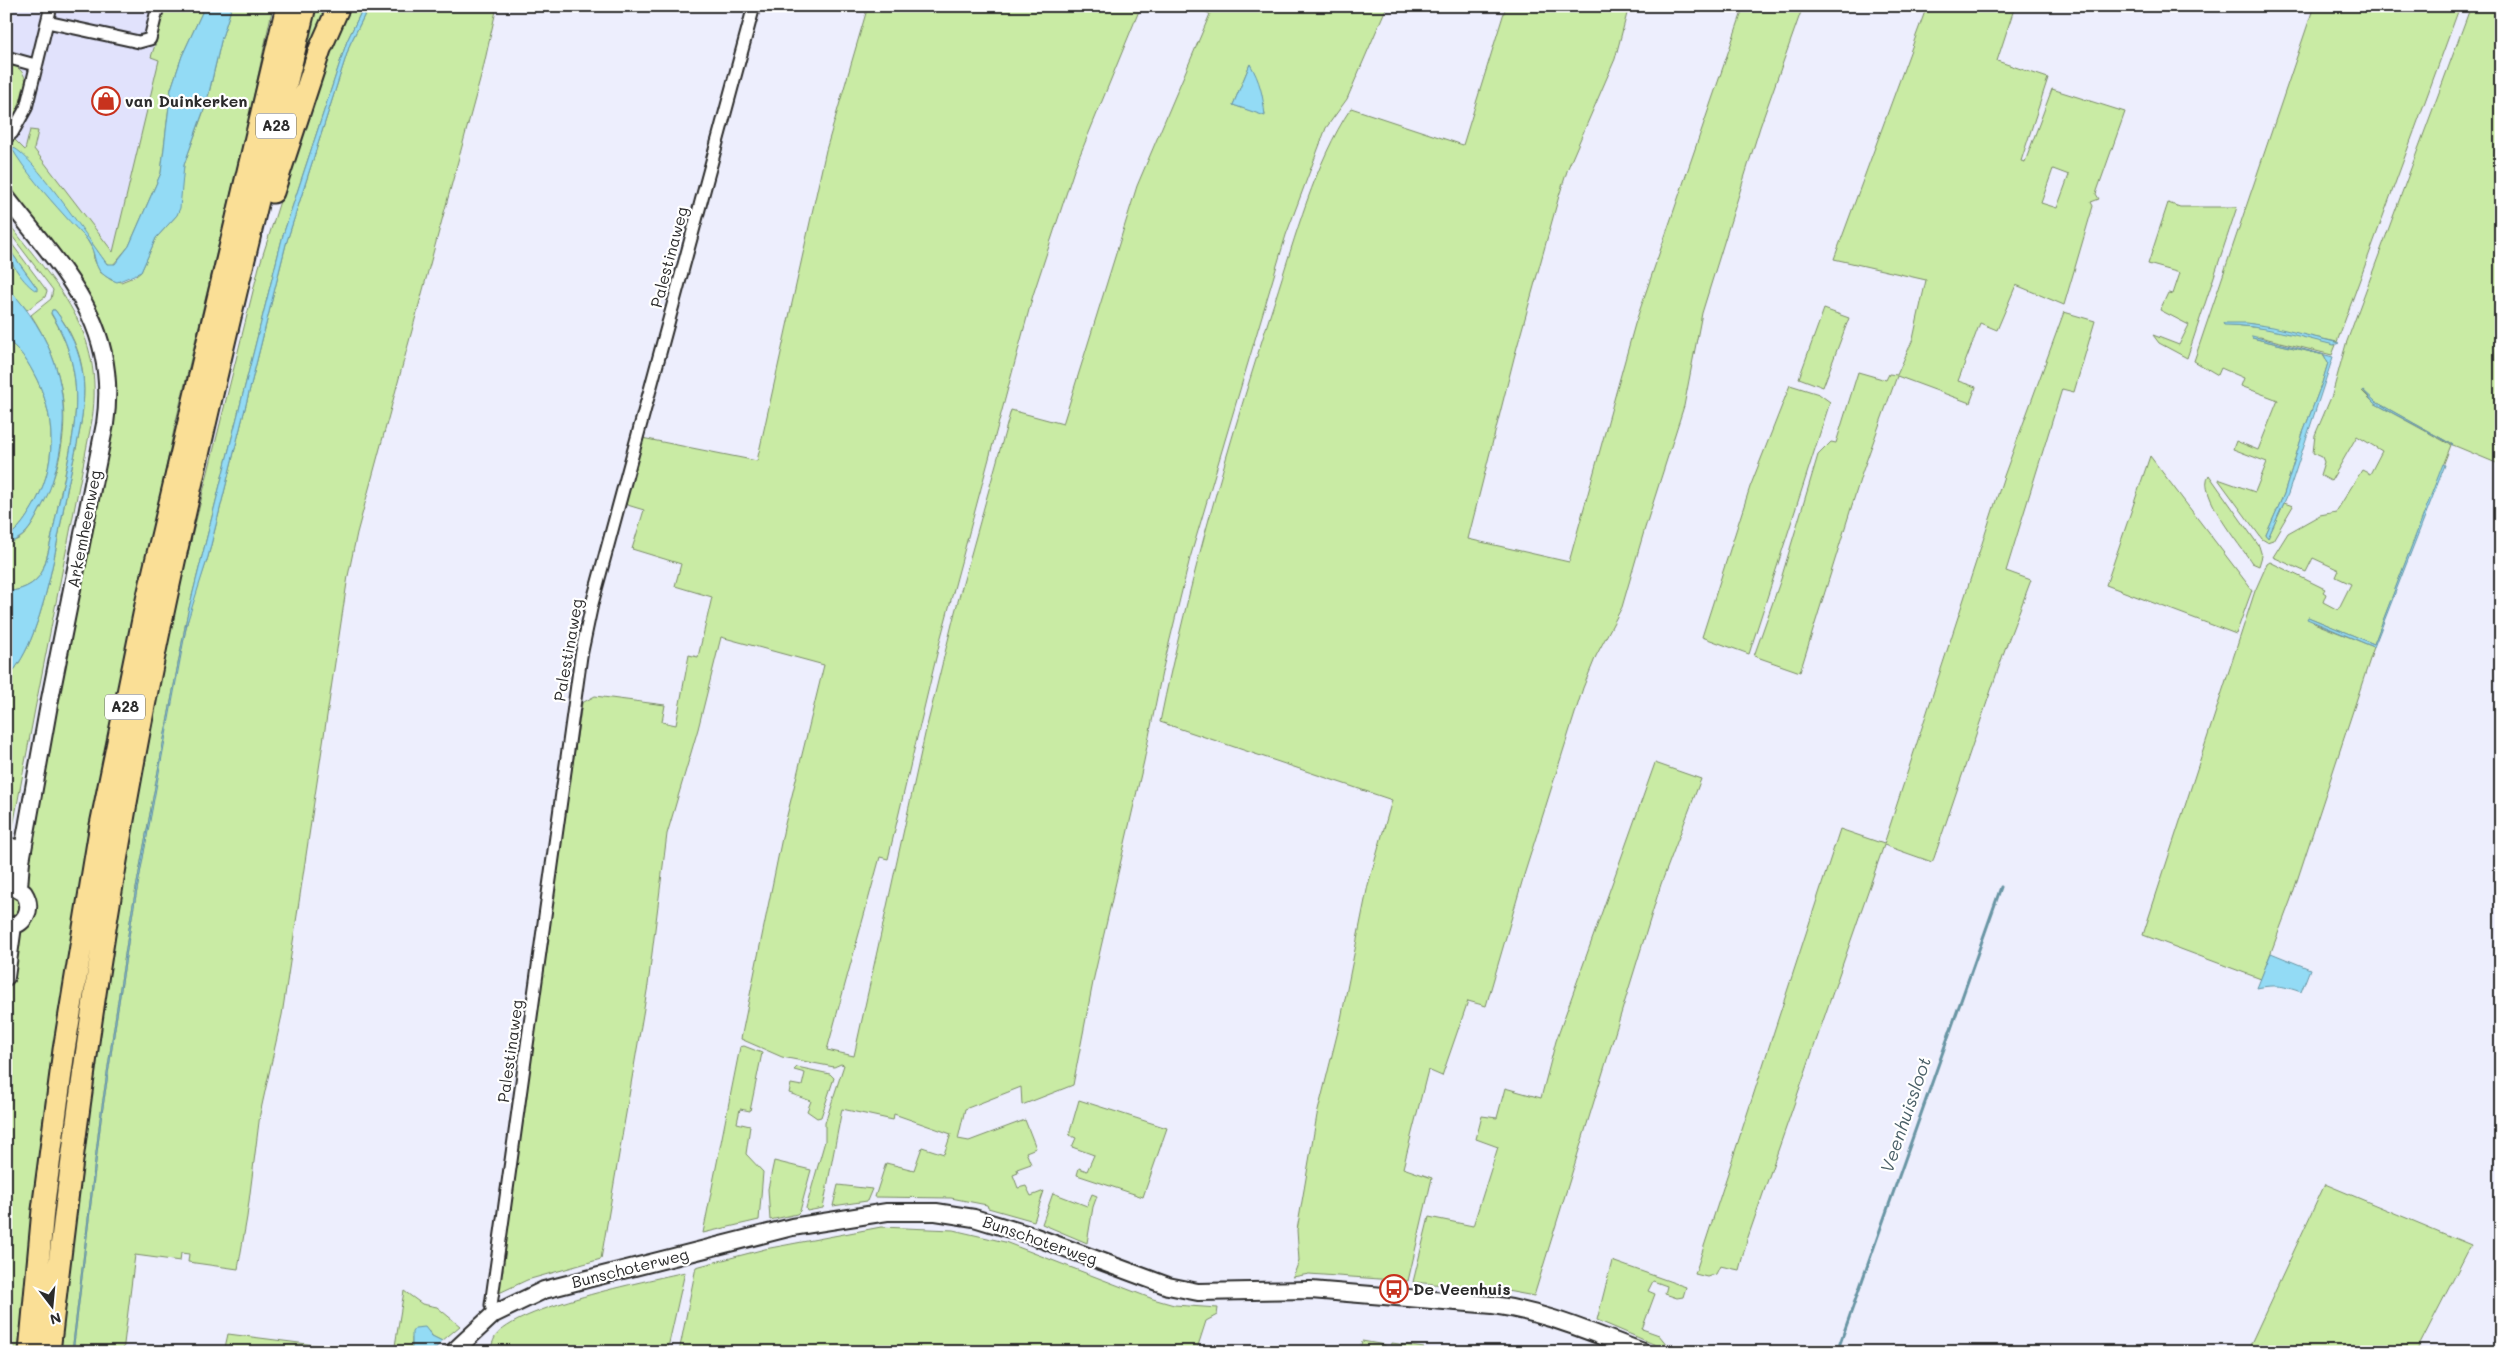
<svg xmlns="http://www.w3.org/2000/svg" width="2507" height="1358" font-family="Mali,sans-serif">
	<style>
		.built { fill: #e1e2fc }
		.green { fill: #c9eba4; stroke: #7a8b68; fill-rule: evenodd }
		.water { fill: #93dbf5; stroke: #6995a4 }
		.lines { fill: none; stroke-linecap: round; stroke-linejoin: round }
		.stream { stroke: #6995a4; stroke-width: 3 }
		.minor-casing { stroke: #2b2b2b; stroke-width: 15 }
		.secondary-casing { stroke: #2b2b2b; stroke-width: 20 }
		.motorway-casing { stroke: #2b2b2b; stroke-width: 25 }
		.minor { stroke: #fff; stroke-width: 11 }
		.secondary { stroke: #fff; stroke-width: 16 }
		.motorway { stroke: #fadf96; stroke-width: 21 }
		.labels { text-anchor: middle; stroke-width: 4.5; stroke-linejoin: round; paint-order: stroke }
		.shield { fill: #fff; stroke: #6b6b6b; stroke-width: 1 }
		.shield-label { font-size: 15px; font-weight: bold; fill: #2b2b2b }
		.poi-label { font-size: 16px; font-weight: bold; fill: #2b2b2b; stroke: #fff; text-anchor: start }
		.street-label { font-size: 16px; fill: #2b2b2b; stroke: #fff }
		.water-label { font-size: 18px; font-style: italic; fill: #4a6068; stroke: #fff }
	</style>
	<rect width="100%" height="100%" fill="#edeefd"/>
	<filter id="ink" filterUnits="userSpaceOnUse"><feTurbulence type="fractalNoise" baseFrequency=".02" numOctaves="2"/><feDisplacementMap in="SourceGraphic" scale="10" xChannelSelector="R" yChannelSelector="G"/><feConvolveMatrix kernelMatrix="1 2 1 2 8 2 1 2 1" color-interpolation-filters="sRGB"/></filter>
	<g filter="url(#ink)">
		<path class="built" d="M6 6H217L167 209 114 275 6 141Z"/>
		<path class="green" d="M162 6H205L182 56 171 89 161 173 129 246 113 265 107 264 30 163 19 152 11 147 51 200 86 238 93 250 94 259 100 272 111 280 121 282 136 276 141 272 156 238 177 215 184 165 207 102 222 37 232 6H273L249 118 175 425 112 724 20 1352H6V1007L14 937 62 654 108 355 6 191V142L12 137 25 150 30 130 38 131 34 149 113 252 159 60 151 57 158 36 155 35Z
			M316 6H335L283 141Z
			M349 6H364L347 41 283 235 187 616 131 915 100 1119 72 1352H58L71 1229 117 912 173 613 259 267 318 82Z
			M369 6H497L483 69 357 533 348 576 282 1015 260 1114 247 1217 238 1269 188 1262 189 1254 181 1253 180 1261 135 1255 123 1352H73L101 1120 132 917 179 661 190 610 208 557 286 244 350 44Z
			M868 6H1141L1075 167 1033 295 941 637 888 859 880 857 827 1050 854 1056 925 734 955 612 1011 410 1063 424 1137 186 1210 14 1192 6H1387L1347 99 1326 128 1286 235 1190 558 1162 672 1144 761 1094 977 1073 1085 1022 1105 1021 1087 965 1109 958 1139 969 1141 1025 1120 1036 1148 1026 1152 1031 1164 1017 1169 1018 1173 1013 1175 1018 1188 1026 1186 1031 1196 1044 1191 1034 1221 988 1208 987 1205 951 1198 875 1197 886 1163 914 1170 922 1147 944 1154 951 1134 894 1114 893 1120 842 1109 823 1208 807 1211 806 1208 825 1141V1123L844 1065 841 1064 834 1067 782 1057 741 1039 784 828 824 665 721 637 698 729 667 834 648 985 601 1259 527 1280 497 1294 542 969 582 703 595 696 665 705 662 722 676 725 689 655 698 657 712 597 675 586 681 564 632 549 644 510 624 504 642 438 757 461 826 150ZM1250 64 1265 115H1264L1233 105Z
			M1506 6H1629L1615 59 1568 168 1559 196 1514 358 1468 539 1569 562 1635 324 1744 6H1803L1760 127 1702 313 1684 406 1645 528 1622 607 1596 656 1583 688 1524 875 1486 1006 1468 1001 1442 1076 1428 1070 1403 1168 1432 1178 1408 1281 1309 1274 1293 1277 1299 1261 1297 1230 1317 1115 1341 1019 1368 885 1392 800 1160 722C1189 580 1230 439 1275 300 1295 238 1315 162 1351 108L1463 145Z
			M1927 6H2015L1997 61 2048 78 2021 161 2025 162 2052 89 2125 112 2096 194 2099 199 2091 202 2093 206 2064 305 2016 285 1997 330 1980 323 1958 381 1976 387 1970 403 1897 376 1862 473 1800 672 1754 656 1781 579 1818 455 1831 442 1836 443 1858 372 1886 380 1889 374 1897 375 1913 339 1926 280 1834 259ZM2053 169 2069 175 2057 208 2041 203Z
			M2314 6H2460L2337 342 2252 324H2223L2273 329 2336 345 2332 355 2260 337 2252 338 2324 355 2328 363 2322 383 2303 433 2284 494 2266 535 2268 538 2284 503 2293 506 2273 540 2267 542 2262 539 2218 479 2255 492 2267 462 2233 449 2236 441 2258 450 2278 400 2241 386 2244 378 2221 368 2218 375 2194 361Z
			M2471 6H2501V465L2453 445 2376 402 2362 391 2374 403 2451 445 2374 644 2308 617 2314 623 2374 647 2291 899 2261 979 2143 935 2255 591 2267 564 2270 562 2325 589 2323 592 2326 594 2323 602 2338 610 2351 584 2336 577 2339 570 2313 558 2306 572 2273 557 2288 533 2320 515 2336 512 2362 470 2370 474 2382 451 2357 436 2331 481 2320 475 2324 462 2322 457 2313 453 2315 435 2332 395 2346 344Z
			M6 61C38 73 28 104 6 121Z
			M2168 203 2180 207H2237L2187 358 2159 343 2153 335 2179 345 2189 325 2160 310 2168 293 2173 294 2180 273 2148 264Z
			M6 220C57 286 105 330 92 420L35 709 6 864V680C18 667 27 650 33 634 51 587 58 535 68 486 75 450 87 412 83 376 81 352 70 329 55 310H52L51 314C91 378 74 433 59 501 54 525 50 550 42 572 34 586 21 590 6 592V543C25 541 32 525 40 510 74 443 72 378 31 315L51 299 53 290 6 228Z
			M6 236 47 291 45 297 27 310 6 286V255L36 291 37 288 6 245Z
			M1824 309 1849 318 1823 387 1799 378Z
			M2064 312 2095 321 2074 392 2062 389 2006 571 2031 580 2005 649 1934 858 1932 862 1884 845 1747 1240 1739 1270 1720 1266 1716 1274 1707 1277 1695 1274 1840 829 1884 844 2004 476Z
			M6 340C19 348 26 359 33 372 57 415 58 467 31 510 24 521 18 531 6 537V451L11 433 6 411Z
			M1790 385 1819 394 1830 402 1749 654 1702 637 1750 487Z
			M2150 456 2252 590 2236 634 2106 585Z
			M2209 475 2259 546 2262 556 2259 566 2252 563C2241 546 2196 493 2209 475Z
			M1655 763 1701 779 1661 884 1534 1296 1507 1291 1413 1282 1429 1217 1473 1226 1498 1147 1476 1139 1482 1116 1497 1118 1505 1088 1541 1098 1556 1041Z
			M6 895 16 898 20 904 19 912 12 917 6 918Z
			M744 1046 762 1053 750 1111 740 1109 737 1123 750 1126 746 1154 763 1172 759 1220 703 1233 740 1047Z
			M797 1067 830 1074 834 1078 821 1117 817 1118 807 1111 811 1101 789 1093 791 1084 802 1086 805 1073 794 1070Z
			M1079 1100 1167 1128 1143 1197 1077 1175 1079 1168 1087 1171 1094 1155 1072 1147 1076 1138 1069 1135Z
			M774 1161 811 1170 800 1211 797 1214 770 1220 768 1189Z
			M2325 1184 2471 1245 2416 1352H2247Z
			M838 1185 872 1189 867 1201 833 1206Z
			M1053 1193 1087 1206 1092 1194 1097 1196 1093 1207 1087 1243 1042 1224Z
			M881 1227 953 1230 1005 1242 1153 1299 1174 1305 1218 1308 1217 1315 1206 1321 1196 1352H679L696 1267 765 1249Z
			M1612 1261 1686 1287 1683 1297 1677 1298 1665 1294 1667 1286 1653 1281 1648 1291 1655 1294 1642 1329 1659 1335 1667 1345 1665 1349 1597 1320Z
			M685 1272 667 1352H490C491 1347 493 1341 495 1337 516 1307 646 1281 685 1272Z
			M404 1291 422 1304 437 1307 460 1326 442 1341 432 1336 430 1332 412 1338V1352H394Z
			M228 1334 315 1345 339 1352H224Z
			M1362 1341 1385 1345 1384 1352H1359Z
			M1392 1343 1424 1348 1423 1352H1390Z"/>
		<path class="water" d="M205 6H232L222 37 207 101 184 165 180 208 177 215 156 238 141 272 117 282C89 271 100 260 88 241 81 231 71 224 64 215 46 195 25 171 11 147 30 150 92 244 107 264H115L129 246 161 173 171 89 182 56Z
			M364 6H369L350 44 286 244 208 557 187 623 132 917 101 1120 73 1352H72L100 1119 131 915 187 616 283 235 347 41Z
			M1250 64C1260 81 1263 95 1265 116L1233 105Z
			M6 245 37 288V291C25 286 6 258 6 245Z
			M6 286C52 333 73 391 59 456 55 473 51 490 42 506 33 522 28 538 7 543L6 537C18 531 24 521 31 510 58 467 57 415 33 372 26 359 19 348 6 340Z
			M52 310H55C70 330 80 352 83 376 87 412 75 450 68 485 58 535 51 587 33 634 27 650 18 667 6 680V592C21 590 34 586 42 572 51 549 54 522 60 498 75 430 90 377 51 313Z
			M2223 323H2246L2273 327 2339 343 2334 345C2297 336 2262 325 2224 325Z
			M2252 336 2333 357 2288 494 2268 538 2266 535 2284 494 2303 433 2322 383 2328 363 2324 355 2252 338Z
			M2363 390 2376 402 2453 445 2374 403Z
			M2443 464 2445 465 2374 647 2307 619 2308 617 2374 644Z
			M2271 953 2310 969 2301 992C2284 986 2275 984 2257 988Z
			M425 1327 432 1336 442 1341 432 1352H412V1332L415 1328Z"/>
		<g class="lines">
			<path class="stream" d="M1837 1352 2001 887"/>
			<defs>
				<path id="minor" d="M47 22 139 42 150 39 158 6
					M6 57 35 65
					M6 138 12 133 26 108 51 6
					M494 1314 491 1305 581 656 592 604 754 6"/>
				<path id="secondary" d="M6 197C62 270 120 323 105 424L50 699 21 861 19 888
					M6 881 12 847
					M6 927C25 926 34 909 24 893L10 885
					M6 977 13 926
					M453 1352 494 1314 544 1290 792 1227 887 1212H936L974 1218 1033 1236 1168 1286 1198 1292 1311 1290 1493 1305C1546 1312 1594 1334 1643 1352"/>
				<path id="motorway" d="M273 192 320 49 339 6
					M30 1352 43 1210 64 1050 100 830 147 600 287 6
					M49 1352C77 1101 112 850 165 603 208 403 257 205 305 6"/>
			</defs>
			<use href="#minor" class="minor-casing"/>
			<use href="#secondary" class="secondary-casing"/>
			<use href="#motorway" class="motorway-casing"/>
			<use href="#minor" class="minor"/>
			<use href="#secondary" class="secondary"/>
			<use href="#motorway" class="motorway"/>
		</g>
	</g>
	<defs>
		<symbol id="shop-ring" viewBox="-11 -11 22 22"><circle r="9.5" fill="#fff" stroke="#c8321e" stroke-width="1.5"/><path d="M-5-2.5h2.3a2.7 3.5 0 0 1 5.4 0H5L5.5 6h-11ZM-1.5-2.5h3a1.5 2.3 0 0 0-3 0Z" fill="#c8321e"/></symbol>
		<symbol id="bus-ring" viewBox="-11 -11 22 22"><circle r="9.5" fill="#fff" stroke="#c8321e" stroke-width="1.5"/><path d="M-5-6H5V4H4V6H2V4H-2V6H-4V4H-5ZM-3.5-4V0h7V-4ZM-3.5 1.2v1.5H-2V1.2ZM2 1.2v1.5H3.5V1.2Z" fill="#c8321e"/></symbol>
	</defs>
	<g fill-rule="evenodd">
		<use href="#shop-ring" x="90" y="85" width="32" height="32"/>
		<use href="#bus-ring" x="1378" y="1273" width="32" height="32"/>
	</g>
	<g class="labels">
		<g class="shield">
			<rect x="256" y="113.5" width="40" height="25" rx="4"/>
			<rect x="105" y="694.5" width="40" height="25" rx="4"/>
		</g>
		<g class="shield-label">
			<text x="276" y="131">A28</text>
			<text x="125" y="712">A28</text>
		</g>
		<g class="poi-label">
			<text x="125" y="107">van Duinkerken</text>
			<text x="1413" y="1295">De Veenhuis</text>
		</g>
		<g class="street-label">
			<text transform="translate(669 257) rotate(-75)" y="6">Palestinaweg</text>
			<text transform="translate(84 529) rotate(-79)" y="6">Arkemheenweg</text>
			<text transform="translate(568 650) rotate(-80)" y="6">Palestinaweg</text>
			<text transform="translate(510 1051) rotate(-82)" y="6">Palestinaweg</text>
			<text transform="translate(1040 1240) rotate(19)" y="6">Bunschoterweg</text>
			<text transform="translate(630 1268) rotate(-14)" y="6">Bunschoterweg</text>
		</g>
		<g class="water-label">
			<text transform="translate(1906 1115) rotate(-71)" y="6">Veenhuissloot</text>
		</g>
	</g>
	<rect width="2507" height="1358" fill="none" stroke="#fff" stroke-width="25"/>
	<rect x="12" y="12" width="2482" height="1333" fill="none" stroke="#2b2b2b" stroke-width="2" filter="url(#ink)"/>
	<g transform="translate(52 1306) rotate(164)" stroke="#ffffff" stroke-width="4" paint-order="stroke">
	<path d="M0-4L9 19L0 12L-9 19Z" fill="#2b2b2b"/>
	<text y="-8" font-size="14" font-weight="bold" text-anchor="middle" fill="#2b2b2b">N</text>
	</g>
</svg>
